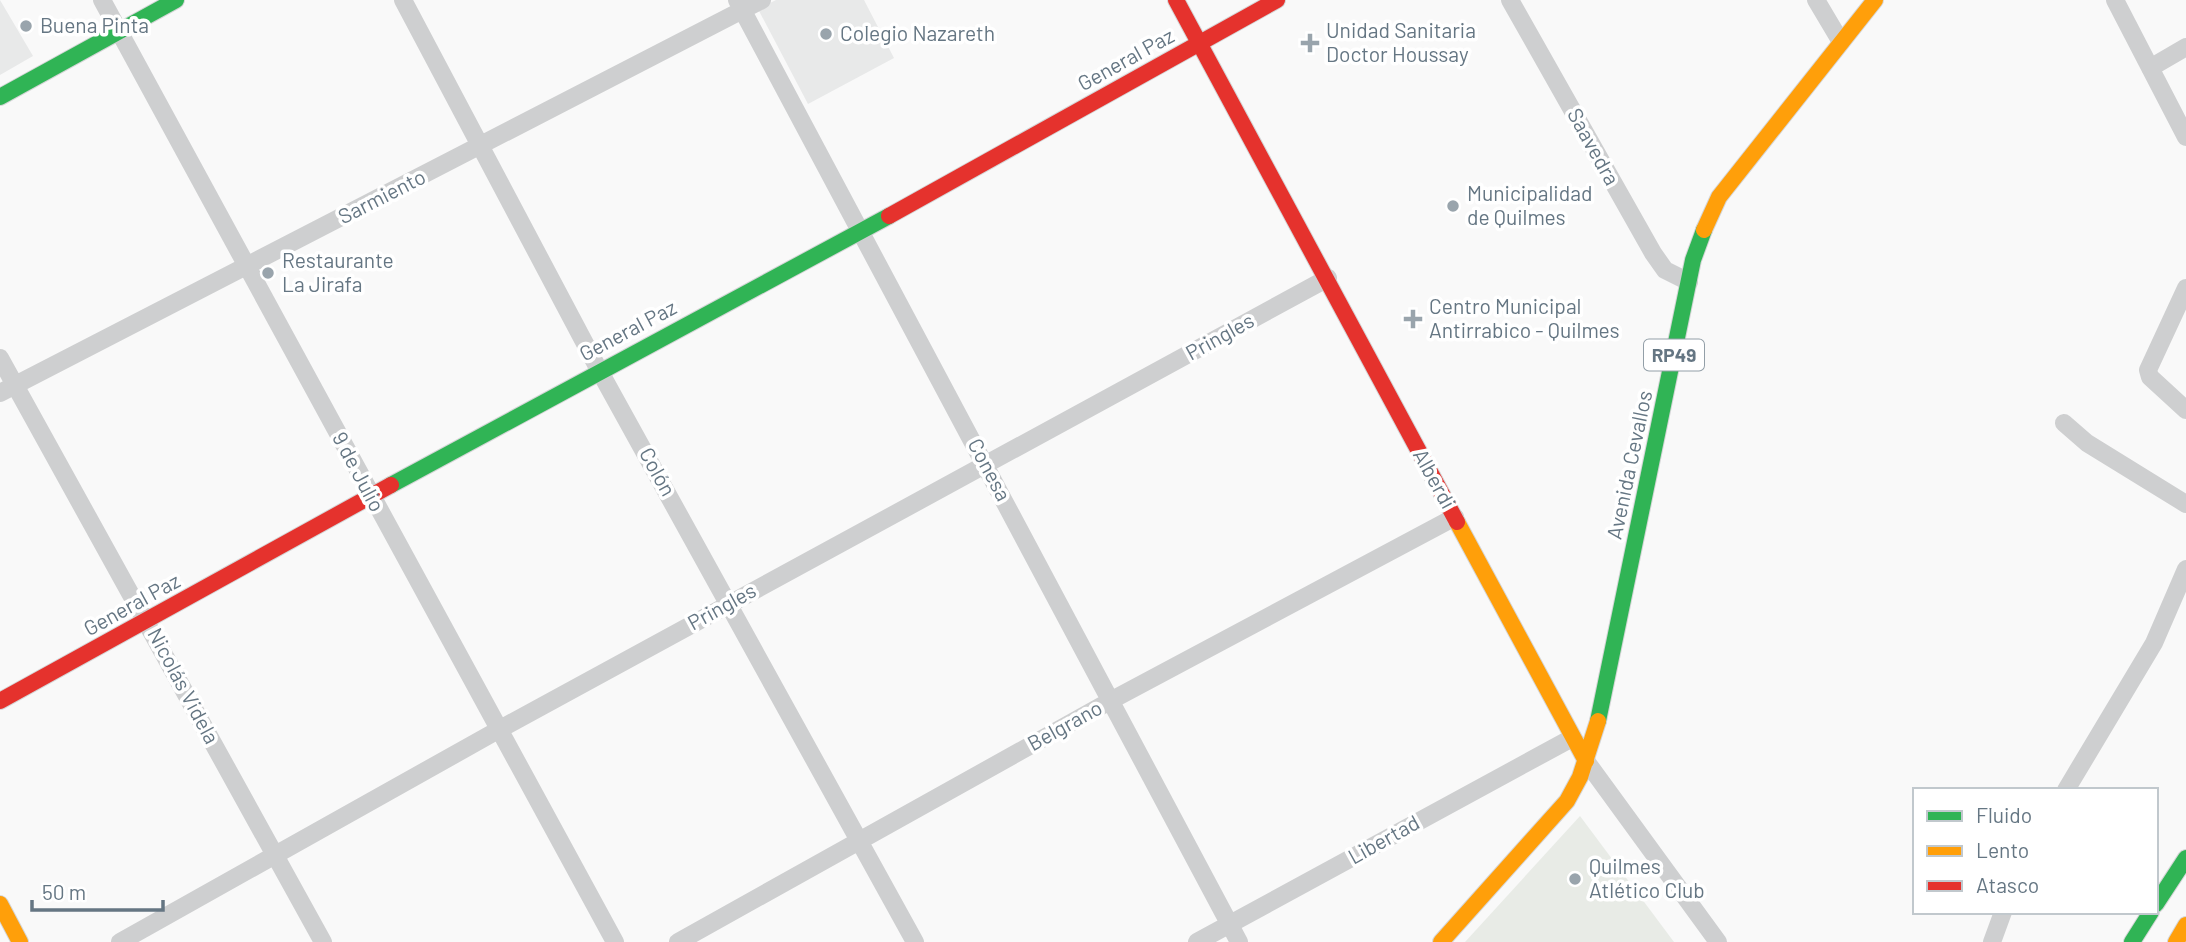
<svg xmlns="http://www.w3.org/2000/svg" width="2186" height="942" font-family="Barlow,sans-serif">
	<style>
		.built { fill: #e8e9e9 }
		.green { fill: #e8ebe6 }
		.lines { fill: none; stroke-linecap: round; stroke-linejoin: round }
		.fast-casing { stroke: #d5d6d7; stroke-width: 18 }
		.slow-casing { stroke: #d5d6d7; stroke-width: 18 }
		.jam-casing { stroke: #d5d6d7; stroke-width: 18 }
		.street { stroke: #cecfd0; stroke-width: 18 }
		.fast { stroke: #30b455; stroke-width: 16 }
		.slow { stroke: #ff9f0a; stroke-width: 16 }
		.jam { stroke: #e5322d; stroke-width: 16 }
		.poi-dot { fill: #99a4ac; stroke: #fff; stroke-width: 2.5 }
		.labels { text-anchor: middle; stroke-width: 7; stroke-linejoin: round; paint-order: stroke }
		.shield { fill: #fff; stroke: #939fa8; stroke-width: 2 }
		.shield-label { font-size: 19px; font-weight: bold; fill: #657683 }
		.poi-label { font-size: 21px; fill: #657683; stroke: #fff; text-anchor: start }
		.street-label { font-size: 21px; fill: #657683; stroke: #fff }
	</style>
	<rect width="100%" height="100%" fill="#f9f9f9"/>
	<path class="built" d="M0 0 33 56 0 75Z
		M776 0H864L894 58 808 104 758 9Z"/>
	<path class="green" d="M1580 816 1674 942H1465Z"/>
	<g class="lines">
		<defs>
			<path id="fast" d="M0 97 176 0
				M391 485 889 216
				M1598 721 1693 260 1704 230
				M2156 904 2186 858
				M2132 942 2151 912"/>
			<path id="slow" d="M1704 230 1719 197 1875 0
				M1457 522 1586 761
				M0 904 20 942
				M1441 942 1567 801 1580 777 1598 721
				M2176 942 2186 925"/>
			<path id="jam" d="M1176 0 1457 522
				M889 216 1277 0
				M0 701 391 485"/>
		</defs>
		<use href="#fast" class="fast-casing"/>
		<use href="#slow" class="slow-casing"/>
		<use href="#jam" class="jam-casing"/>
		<path class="street" d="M102 0 615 942
			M403 0 599 370 915 942
			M737 0 1239 942
			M1510 0 1653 253 1665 270 1689 282
			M1816 0 1841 42
			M2115 0 2186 137
			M2150 68 2186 47
			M2186 288 2148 370 2150 377 2186 410
			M0 358 323 942
			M0 393 762 0
			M2064 423 2087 443 2186 504
			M1586 761 1718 942
			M2066 790 2154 643 2186 569
			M120 942 500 729 1328 278
			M678 942 1110 701 1455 517
			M1197 942 1572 738
			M1992 942 2003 912"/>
		<use href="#fast" class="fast"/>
		<use href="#slow" class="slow"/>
		<use href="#jam" class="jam"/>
	</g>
	<g class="poi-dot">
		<circle cx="26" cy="26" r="7"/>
		<circle cx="826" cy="34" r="7"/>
		<path d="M1306.5 32.5h7v7h7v7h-7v7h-7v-7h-7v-7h7z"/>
		<circle cx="1453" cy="206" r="7"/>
		<circle cx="268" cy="273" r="7"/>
		<path d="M1409.5 308.5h7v7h7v7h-7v7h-7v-7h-7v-7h7z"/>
		<circle cx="1575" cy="879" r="7"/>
	</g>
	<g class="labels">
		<rect class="shield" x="1644" y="339.5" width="60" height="31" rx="5"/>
		<g class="shield-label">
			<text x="1674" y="362">RP49</text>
		</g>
		<g class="poi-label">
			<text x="40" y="33">Buena Pinta</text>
			<text x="1326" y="38">Unidad Sanitaria<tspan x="1326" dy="24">Doctor Houssay</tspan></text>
			<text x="840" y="41">Colegio Nazareth</text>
			<text x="1467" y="201">Municipalidad<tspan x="1467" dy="24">de Quilmes</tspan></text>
			<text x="282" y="268">Restaurante<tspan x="282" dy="24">La Jirafa</tspan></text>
			<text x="1429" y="314">Centro Municipal<tspan x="1429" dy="24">Antirrabico - Quilmes</tspan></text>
			<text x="1589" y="874">Quilmes<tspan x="1589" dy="24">Atlético Club</tspan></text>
		</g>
		<g class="street-label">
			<text transform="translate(1126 60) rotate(-29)" y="7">General Paz</text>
			<text transform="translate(1593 147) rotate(61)" y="7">Saavedra</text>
			<text transform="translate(382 197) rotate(-27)" y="7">Sarmiento</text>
			<text transform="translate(628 331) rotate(-28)" y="7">General Paz</text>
			<text transform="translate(1220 337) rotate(-29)" y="7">Pringles</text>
			<text transform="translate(1630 465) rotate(-78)" y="7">Avenida Cevallos</text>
			<text transform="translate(989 470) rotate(62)" y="7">Conesa</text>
			<text transform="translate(358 472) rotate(62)" y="7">9 de Julio</text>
			<text transform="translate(657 472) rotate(61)" y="7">Colón</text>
			<text transform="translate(1434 479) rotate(61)" y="7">Alberdi</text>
			<text transform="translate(132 605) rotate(-29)" y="7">General Paz</text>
			<text transform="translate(722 607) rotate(-29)" y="7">Pringles</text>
			<text transform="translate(183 686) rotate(62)" y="7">Nicolás Videla</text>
			<text transform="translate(1065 726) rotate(-29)" y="7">Belgrano</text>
			<text transform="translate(1384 840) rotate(-29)" y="7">Libertad</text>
		</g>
	</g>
	<rect x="1913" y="788" width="245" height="126" fill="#ffffff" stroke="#c1c8cd" stroke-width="2"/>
	<rect x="1927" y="811" width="35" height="10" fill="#30b455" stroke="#c1c8cd" stroke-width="2"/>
	<text x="1976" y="823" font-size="21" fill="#657683">Fluido</text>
	<rect x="1927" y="846" width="35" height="10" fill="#ff9f0a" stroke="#c1c8cd" stroke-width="2"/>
	<text x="1976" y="858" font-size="21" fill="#657683">Lento</text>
	<rect x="1927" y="881" width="35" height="10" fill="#e5322d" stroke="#c1c8cd" stroke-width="2"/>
	<text x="1976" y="893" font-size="21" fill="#657683">Atasco</text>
	<path d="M32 900v10h131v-10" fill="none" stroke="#657683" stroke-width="3.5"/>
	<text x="42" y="900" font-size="21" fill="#657683" stroke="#ffffff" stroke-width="5" paint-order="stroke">50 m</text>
</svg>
